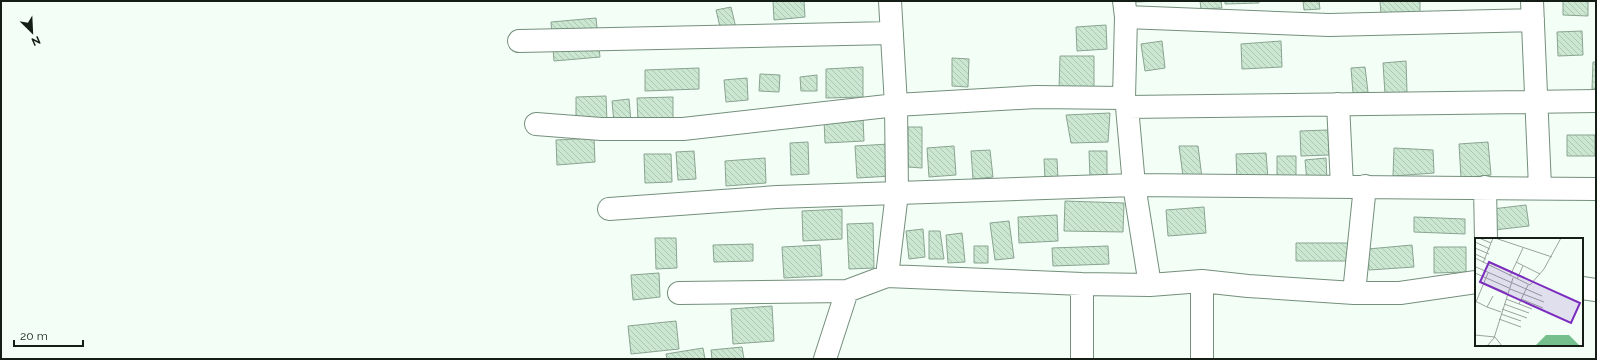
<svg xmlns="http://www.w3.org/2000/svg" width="1597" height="360" font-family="Raleway,sans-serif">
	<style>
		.building { fill: url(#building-back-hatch); stroke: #89a490 }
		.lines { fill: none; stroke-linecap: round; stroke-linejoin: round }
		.minor-casing { stroke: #748f7c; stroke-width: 24 }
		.minor { stroke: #fff; stroke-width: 22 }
		.inset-road { fill: none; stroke: #9aa49d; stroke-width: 1 }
		.view { fill: #7b2cbf; fill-opacity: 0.15; stroke: #7b2cbf; stroke-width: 2 }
		.inset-edge { fill: none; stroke: #141e17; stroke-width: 2 }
	</style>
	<defs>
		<pattern id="building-back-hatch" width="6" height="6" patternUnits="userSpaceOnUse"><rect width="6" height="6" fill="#cbe7d2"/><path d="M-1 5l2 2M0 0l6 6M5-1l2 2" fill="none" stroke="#adc6b4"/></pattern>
	</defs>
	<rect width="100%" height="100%" fill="#f3fef6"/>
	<path class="building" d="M773 1H804L805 17 774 20Z
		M1135 1H1161L1135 2Z
		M1200 1H1221L1222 8 1201 9Z
		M1225 1H1259V3L1225 4Z
		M1303 1H1319L1320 9 1304 10Z
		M1380 1H1420V12L1381 14Z
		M1563 1H1588V16L1563 15Z
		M731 7 736 28 721 31 716 10Z
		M596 18 600 57 554 61 551 22Z
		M1106 25 1107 49 1077 51 1076 27Z
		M1582 31 1583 55 1558 56 1557 32Z
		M1162 41 1165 68 1145 71 1141 44Z
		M1281 41 1282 67 1242 69 1241 44Z
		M1060 56H1094V90L1059 89Z
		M952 58 969 59 968 87 952 86Z
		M1406 61 1407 92 1385 94 1383 63Z
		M1593 62H1596V89H1592Z
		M863 67V97L826 98V69Z
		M1365 67 1368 92 1353 93 1351 68Z
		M699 68V89L645 91V70Z
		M760 74 780 75 779 92 759 91Z
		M817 75V91H801L800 77Z
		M747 78 748 100 726 102 724 80Z
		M606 96 607 122 576 123V97Z
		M673 97V120L638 122 637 98Z
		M629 99 631 122 614 123 612 101Z
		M1110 113 1108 142 1071 143 1066 115Z
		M863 118 864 141 825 143 824 119Z
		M908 127H922V168L908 167Z
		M1328 130 1329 155 1301 156 1300 131Z
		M1567 135H1595V156H1567Z
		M594 138 595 162 557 165 556 140Z
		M808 142 809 174 791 175 790 143Z
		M1488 142 1491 175 1461 178 1459 144Z
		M889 144 891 176 857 178 855 146Z
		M954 146 956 175 929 177 927 148Z
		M1179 146H1198L1202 178 1183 176Z
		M1394 148 1433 150 1434 173 1393 176Z
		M990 150 993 177 973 179 971 151Z
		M694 151 696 179 678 180 676 152Z
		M1089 151H1107V178H1090Z
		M1266 153 1268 179 1237 180 1236 154Z
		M644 154H671L672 182 645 183Z
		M1277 156H1296V180H1277Z
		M765 158 766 183 726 186 725 161Z
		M1326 158 1327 181 1307 182 1305 160Z
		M1044 159H1057L1058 179H1045Z
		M1065 201 1124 203 1123 232 1064 231Z
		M1526 205 1529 226 1494 230 1492 209Z
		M1204 207 1206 233 1168 236 1166 210Z
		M842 209V239L803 241 802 211Z
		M1057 215 1058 241 1019 243 1018 217Z
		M1414 217 1465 219V234L1414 232Z
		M1009 221 1014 258 995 260 990 223Z
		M873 223 874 268 849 269 847 224Z
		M923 229 925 257 909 259 906 231Z
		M929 231H940L944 259H929Z
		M962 233 965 262 948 263 946 235Z
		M655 238H676L677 268 656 269Z
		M1296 243H1349V261H1296Z
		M753 244V261L714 262 713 245Z
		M820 245 822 276 784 278 782 247Z
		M1412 245 1414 267 1369 270 1368 249Z
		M974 246H988V263H974Z
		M1108 246 1109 264 1053 266 1052 248Z
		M1434 247H1466V272L1434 273Z
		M659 273 660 297 633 300 631 275Z
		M772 306 774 341 733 344 731 309Z
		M676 321 679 349 631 354 628 326Z
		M742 347 744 359H712L711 350Z
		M703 348 705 359H667L666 354Z"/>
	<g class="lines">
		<defs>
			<path id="minor" d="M1124 1 1126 17 1124 98 1127 107 1134 185 1150 285
				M1532 1 1540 187
				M1126 17 1329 25 1533 20
				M519 41 892 33
				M1338 104 1342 186
				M1127 107 1596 101
				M536 124 601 129H683L896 105 1036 97 1124 98
				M1485 187 1486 239
				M609 209 777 197 1134 185 1596 189
				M887 276 897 193 896 105 890 1
				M1082 284V359
				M1582 288 1596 290
				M679 293 847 291
				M1354 293 1365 186
				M825 359 847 291 887 276 1082 284 1150 285 1202 281 1248 286 1354 293H1400L1476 282
				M1202 359V281"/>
		</defs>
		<use href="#minor" class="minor-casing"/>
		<use href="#minor" class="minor"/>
	</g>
	<g transform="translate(1475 238)">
		<rect width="108" height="108" fill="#f3fef6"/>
		<path d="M71 97H94L105 108H60Z" fill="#75bf8d"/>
		<path class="inset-road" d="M4 0 16 5M20 0 77 19M0 4 15 11M0 10 14 16M0 16 11 21M0 20 55 47 69 31 86 0M41 24 65 36M8 25 18 0M1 29 67 58M0 35 34 50M35 38 48 10M42 41 48 28M9 45 32 55M35 51 69 64M18 58 12 69 26 74M31 61 57 71M46 61 68 70M0 63 12 69M1 64 13 35M29 66 54 75M44 66 53 47M27 71 52 80M26 76 46 83M24 81 46 89M0 97 20 99 27 108M12 108 19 100 38 40"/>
		<path class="view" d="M14 24 105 65 96 85 5 44Z"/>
		<rect width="108" height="108" class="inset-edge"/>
	</g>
	<rect width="1597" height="360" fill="none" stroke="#141e17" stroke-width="4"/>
	<g transform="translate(32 32) rotate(156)" stroke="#f3fef6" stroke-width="3" paint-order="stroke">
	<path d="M0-3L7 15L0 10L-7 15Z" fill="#141e17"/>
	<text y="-6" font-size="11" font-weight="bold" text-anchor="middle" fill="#141e17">N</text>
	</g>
	<path d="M14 340v6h69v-6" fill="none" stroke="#141e17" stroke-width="2"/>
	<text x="20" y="340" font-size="12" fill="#141e17" stroke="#f3fef6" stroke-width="3" paint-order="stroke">20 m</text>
</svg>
